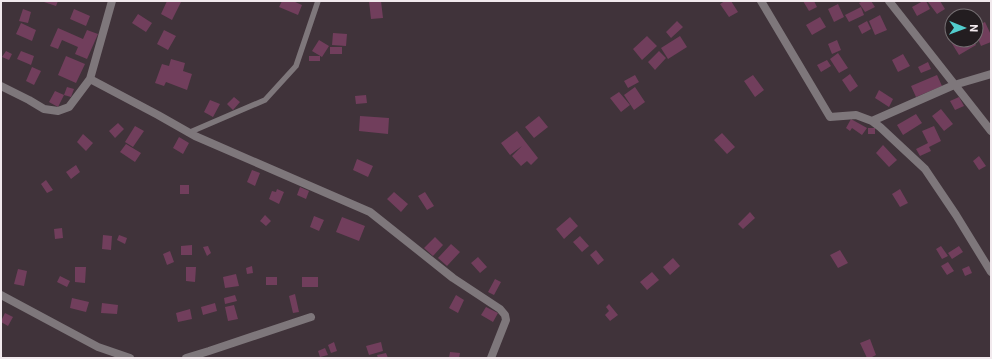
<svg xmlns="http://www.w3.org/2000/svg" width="992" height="359" font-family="Roboto,sans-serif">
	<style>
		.building { fill: #713e5c }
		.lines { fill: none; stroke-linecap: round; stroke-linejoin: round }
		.service { stroke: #7e777b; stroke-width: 5.5 }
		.minor { stroke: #7e777b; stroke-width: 8 }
	</style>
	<rect width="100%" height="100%" fill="#40333a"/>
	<path class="building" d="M41 1H58L56 6Z
		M167 1H178L181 2 172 20 161 14Z
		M282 1H293L302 5 298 15 279 7Z
		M369 1H381L383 18 371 19Z
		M725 1H731L738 12 729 17 720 4Z
		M803 1H814L817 7 809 11Z
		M863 1H871L875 7 865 12 859 3Z
		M923 1H926L930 9 917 16 912 7Z
		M929 1H940L945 9 937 14 928 2Z
		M838 4 844 17 834 22 828 9Z
		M861 7 864 15 849 22 845 15Z
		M23 9 31 12 28 23 19 21Z
		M74 9 90 16 86 26 70 19Z
		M138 14 152 23 146 32 132 23Z
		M880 15 887 30 875 35 869 21Z
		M820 17 826 27 812 35 806 25Z
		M677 21 683 27 671 38 666 32Z
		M867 21 871 29 862 34 858 26Z
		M985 22 991 35V42L981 46 976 34V26Z
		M21 23 36 30 32 41 16 34Z
		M58 28 83 39 87 30 98 34 87 59 75 54 78 47 62 40 58 49 50 46Z
		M164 30 176 36 168 50 157 44Z
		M333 33 347 34 346 46 332 45Z
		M647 36 657 46 642 60 633 49Z
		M680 36 687 47 668 59 661 48Z
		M319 40 329 46 322 57 312 51Z
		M837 40 841 50 832 54 828 44Z
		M954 40H973L976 45 959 55 951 42Z
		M330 47H342V54H330Z
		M6 51 12 54 9 60 2 57Z
		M21 51 34 56 31 65 17 59Z
		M659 51 666 58 655 70 648 62Z
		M838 53 848 68 839 73 830 59Z
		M903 54 910 66 898 72 892 60Z
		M66 56 85 64 76 83 58 75Z
		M309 56H320V61H309Z
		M171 59 185 63 183 71 192 74 187 90 166 82 164 86 155 83 162 64 169 66Z
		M827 60 831 66 821 72 817 65Z
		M928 62 931 69 921 73 918 67Z
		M32 67 41 71 34 85 26 81Z
		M850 74 858 86 850 92 842 80Z
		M635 75 639 82 628 88 624 81Z
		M753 75 764 90 755 97 744 81Z
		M937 75 942 86 916 97 911 86Z
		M67 87 74 89 71 97 64 95Z
		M635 87 645 102 634 110 624 95Z
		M879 90 893 99 889 107 875 98Z
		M55 91 64 95 58 107 49 102Z
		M619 92 630 105 621 112 610 98Z
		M366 95 367 103 356 104 355 96Z
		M234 97 240 102 233 110 227 104Z
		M959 97 964 106 955 110 950 101Z
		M210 100 220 104 213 117 204 112Z
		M941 109 953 124 944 131 932 116Z
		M916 114 922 123 903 135 897 125Z
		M360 116 389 118 388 134 359 131Z
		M539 116 548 127 534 138 525 127Z
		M851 119 867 128 862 135 852 128 850 131 846 128Z
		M118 123 124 129 115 138 109 131Z
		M135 126 144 131 133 147 125 142Z
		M934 126 941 141 929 147 931 151 920 156 916 149 928 143 922 131Z
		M868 128H875V134H868Z
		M517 131 538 158 531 165 527 161 521 166 512 156 522 146 510 155 501 143Z
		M722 133 735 147 727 154 714 140Z
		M83 134 93 143 86 151 77 142Z
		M179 137 189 143 183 154 173 148Z
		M126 144 141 153 135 162 120 152Z
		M883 145 897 160 889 167 876 153Z
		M979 156 986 166 979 170 973 161Z
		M357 159 373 166 368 177 353 170Z
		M76 165 80 172 71 179 66 172Z
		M252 170 260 173 255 186 247 182Z
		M46 180 53 190 47 193 41 184Z
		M180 185H189V194H180Z
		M300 187 309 191 306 199 297 195Z
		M277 189 284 192 279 204 269 199 272 191 276 192Z
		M900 189 908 203 900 207 892 194Z
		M394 192 408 204 401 212 387 199Z
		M425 192 434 206 427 210 418 196Z
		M750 212 755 218 743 229 738 224Z
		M265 215 271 221 266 226 260 221Z
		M314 216 324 220 319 231 310 227Z
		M342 217 365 226 359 241 336 232Z
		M570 217 578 226 564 239 556 229Z
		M62 228 63 238 55 239 54 229Z
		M103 235 112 236 111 250 102 249Z
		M119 235 127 238 125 244 117 240Z
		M580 236 589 246 582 252 573 242Z
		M435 237 443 245 433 256 424 248Z
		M451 244 460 252 447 266 438 258Z
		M192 245V255H181V246Z
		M208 246 211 253 207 256 203 247Z
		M941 246 948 256 942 259 936 249Z
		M959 246 963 252 952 259 948 253Z
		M596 250 604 260 598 265 590 255Z
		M840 250 848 263 838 268 830 255Z
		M170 251 174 262 167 265 163 254Z
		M478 257 487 267 480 273 471 263Z
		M673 258 680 266 670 275 663 267Z
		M948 262 954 271 947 275 941 266Z
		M252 266 253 273 247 274 246 268Z
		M969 266 972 273 965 276 962 269Z
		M75 267H86L85 283 75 282Z
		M186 267H196L195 282 186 281Z
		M18 269 27 271 24 286 14 284Z
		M652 272 659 280 647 290 640 282Z
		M236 274 239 286 225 288 223 277Z
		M60 276 70 281 67 287 57 282Z
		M266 277H277V285H266Z
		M302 277H318V287H302Z
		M495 279 501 282 494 295 488 292Z
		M295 294 299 312 293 313 289 296Z
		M235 295 237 301 225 304 224 298Z
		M456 295 464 300 458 313 449 308Z
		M72 298 89 302 86 312 70 308Z
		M102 303 118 305 117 314 101 313Z
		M215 303 217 311 203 315 201 307Z
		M609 304 618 315 610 321 605 315 609 311 606 307Z
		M234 305 238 319 228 321 225 307Z
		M486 307 498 313 493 322 481 315Z
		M190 309 192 319 178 322 176 313Z
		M5 313 13 317 8 326 1 322V321Z
		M870 339 876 355 870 358H867L860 343Z
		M334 342 337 351 331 353 328 345Z
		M381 342 383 351 369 355 366 346Z
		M325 348 328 355 320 357 318 351Z
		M450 352 460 353 459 358H449Z
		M386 353 388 358H378L377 355Z"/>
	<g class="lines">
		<path class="service" d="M188 133 265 100 296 66 318 1"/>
		<path class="minor" d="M112 1 90 79 158 115 195 136 370 212 453 278 500 309 505 315 506 320 491 358
			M761 1 830 117 856 115 872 121 880 127 925 169 956 215 991 272
			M889 1 991 131
			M1 86 29 100 44 109 58 111 69 107 90 79
			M872 121 954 85 991 74
			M1 295 98 347 130 358
			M186 358 209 351 311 317"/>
	</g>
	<rect width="992" height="359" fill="none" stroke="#f1e9ed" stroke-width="4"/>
	<g transform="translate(964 28) rotate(91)"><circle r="19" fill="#231d20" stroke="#756f72"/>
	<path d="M0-3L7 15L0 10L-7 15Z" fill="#52cdcd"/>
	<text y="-6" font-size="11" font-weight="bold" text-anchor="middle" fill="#f1e9ed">N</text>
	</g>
</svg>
